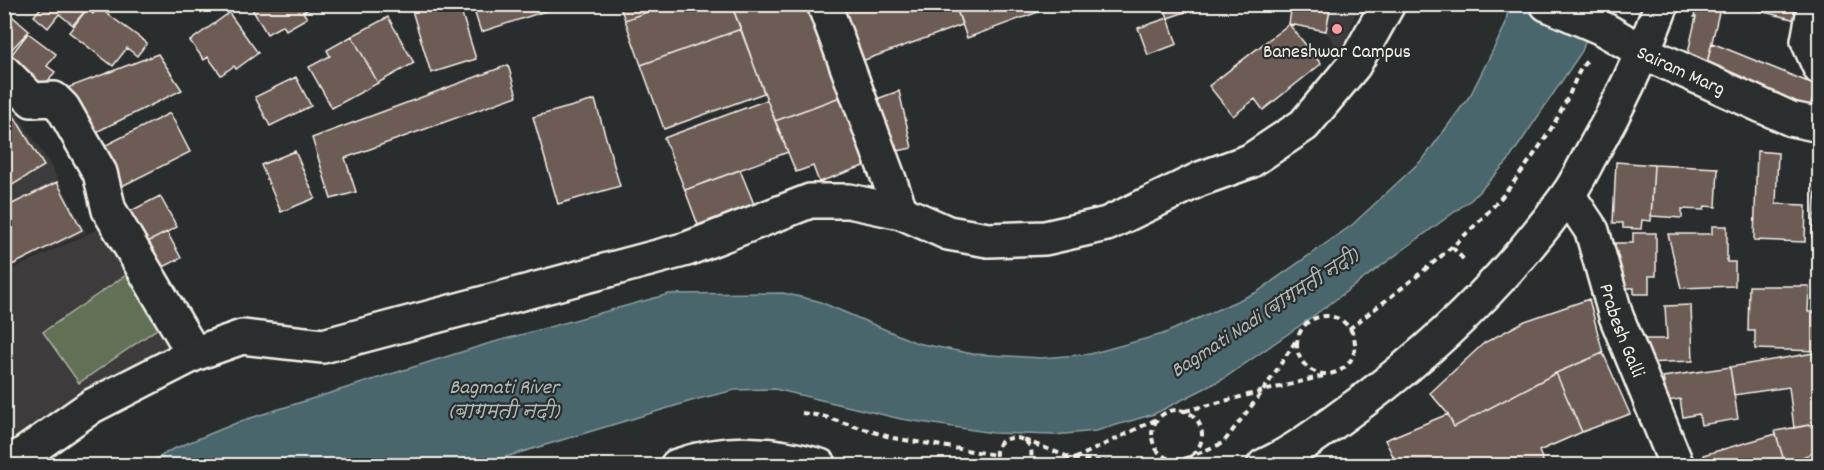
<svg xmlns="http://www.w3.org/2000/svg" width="1824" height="470" font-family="Dekko,'Playpen Sans Deva',sans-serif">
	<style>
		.built { fill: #3e3b3a }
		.green { fill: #626f57; stroke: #abb0a0; stroke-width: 1.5 }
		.water { fill: #49666d; stroke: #8d9e9e; stroke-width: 1.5 }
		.building { fill: #6d5b56; stroke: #f4f1e8; stroke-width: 1.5 }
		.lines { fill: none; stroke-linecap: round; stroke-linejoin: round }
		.minor-casing { stroke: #f4f1e8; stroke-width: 38 }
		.path { stroke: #f4f1e8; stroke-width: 4; stroke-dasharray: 6 4.5; stroke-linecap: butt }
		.minor { stroke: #2a2d2e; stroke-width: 33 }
		.poi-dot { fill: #ff9aa2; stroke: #2a2d2e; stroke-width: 2 }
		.labels { text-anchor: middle; stroke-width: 4.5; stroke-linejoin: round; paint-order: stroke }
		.poi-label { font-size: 20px; fill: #f4f1e8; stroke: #2a2d2e }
		.street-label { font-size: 20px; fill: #f4f1e8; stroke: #2a2d2e }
		.water-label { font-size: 21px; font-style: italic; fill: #b0b9b7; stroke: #2a2d2e }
	</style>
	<rect width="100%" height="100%" fill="#2a2d2e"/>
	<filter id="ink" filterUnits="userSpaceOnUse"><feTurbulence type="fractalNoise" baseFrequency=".0167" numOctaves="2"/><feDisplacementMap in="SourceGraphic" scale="12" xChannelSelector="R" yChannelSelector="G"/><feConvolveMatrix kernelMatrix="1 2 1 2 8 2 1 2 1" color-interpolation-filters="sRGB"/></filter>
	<g filter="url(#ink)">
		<path class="built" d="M1304 5H1358L1342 53Z
			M4 94 48 161 86 232 5 270Z
			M111 223 179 339 68 402 9 446 5 447 4 273Z"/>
		<path class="green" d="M129 273 164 324 79 383 43 332Z"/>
		<path class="water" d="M1509 5H1599L1582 51 1508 161 1472 199 1305 322 1223 379 1154 414 1096 431 1054 435 993 433 901 419 775 389 735 390 698 399 479 465 145 466 171 450 241 421 487 344 669 294 783 293 818 301 917 343 973 354 1041 358 1090 354 1163 334 1257 292 1352 225 1424 158 1471 94 1505 26Z"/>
		<path class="building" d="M44 4H78L85 11 73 25 59 14 48 28 34 16Z
			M249 4H317L303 12 307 18 286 30 283 25 267 34Z
			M410 4H459L476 59 431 73Z
			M472 4H561V6L481 32Z
			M619 4H669L625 20Z
			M669 4H731L741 29 641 65 625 20Z
			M731 4H809L843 96 775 121Z
			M838 4H955L962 25 859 62Z
			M955 4H1060L967 38Z
			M1163 4H1186L1188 11 1168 18Z
			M1292 4H1331L1326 31 1289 24Z
			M1697 4H1721L1705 71 1685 66 1696 17H1694Z
			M1732 4H1812L1808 23Z
			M98 7 147 43 137 56 127 48 113 66 69 32 87 9 93 14Z
			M4 9 29 31 7 54 4 52Z
			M229 13 258 53 236 69 234 66 221 75 208 57 204 60 190 41Z
			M388 17 414 63 378 83 352 36Z
			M1168 18 1177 44 1148 55 1138 28Z
			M1289 24 1321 64 1263 110 1255 99 1233 116 1209 86Z
			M741 29 764 93 664 129 641 65Z
			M28 33 56 54 47 66 55 72 41 90 5 63Z
			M352 36 378 83 332 108 309 67 330 56 327 50Z
			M1712 43 1818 86 1807 113 1705 71Z
			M158 54 182 90 90 135 59 91Z
			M508 65 517 96 345 158 356 192 331 199 312 138Z
			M296 77 311 106 270 126 255 97Z
			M899 91 912 148 883 154 871 101Z
			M843 96 869 164 819 182 813 166 796 172 775 121Z
			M595 100 620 186 558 204 533 117Z
			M767 100 788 152 685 190 664 138Z
			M11 111 44 166 4 190V115Z
			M170 113 190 152 118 188 98 149Z
			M295 151 315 198 281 212 261 165Z
			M1757 151 1778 153 1776 204 1806 205 1805 242 1754 240Z
			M1818 153H1820V199L1815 198Z
			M1616 162 1654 165 1651 221 1642 220 1641 229 1623 228V223H1613Z
			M1654 165 1718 168 1716 207 1705 206 1704 210 1682 209V218L1651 216Z
			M740 170 754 204 698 225 685 190Z
			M57 182 82 230 4 269V208Z
			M160 196 177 227 138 247 121 216Z
			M1815 198 1820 199V238L1812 237Z
			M1712 226H1727V262H1735V286L1681 288 1668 234H1712Z
			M167 232 181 258 152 273 138 247Z
			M1633 233H1656V276H1649V294H1634V288H1615V243H1633Z
			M1819 246H1820V289H1818Z
			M1749 286H1809L1808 312H1820V351L1755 349V331H1748Z
			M1589 299 1603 353 1556 373 1454 427 1448 414 1430 393 1484 343 1525 321Z
			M1691 305 1693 361 1643 363V339H1667L1665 306Z
			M1820 352V423L1794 428 1789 387 1734 395 1730 367Z
			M1603 353 1630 414 1582 432 1556 373Z
			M1730 367 1738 419 1701 425 1699 414 1683 417 1680 399 1667 401 1663 377Z
			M1556 373 1582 432 1539 451 1545 466H1398L1385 440 1448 414 1454 427Z
			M1820 423V450L1785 464 1775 431Z
			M1776 434 1785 464 1706 466 1703 455Z"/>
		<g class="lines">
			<defs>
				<g id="minor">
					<path d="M824 4 901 212"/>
					<path id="s1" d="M1547 4 1600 27 1643 52 1791 119 1820 125"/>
					<path d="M1815 4 1808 41 1820 68"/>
					<path d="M4 72 32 100 54 99 63 108 100 173 109 210 194 354"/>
					<path id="s2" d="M1568 195 1592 231 1616 316 1677 466"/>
					<path d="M7 466 92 406 194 354 242 337 323 346 687 249 810 201H849L901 212 948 233 988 240 1045 238 1107 224 1200 179 1250 161 1304 125 1354 65 1388 4"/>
					<path d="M677 466C727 449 770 452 820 466"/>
					<path d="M1264 466C1299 450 1332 423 1363 401 1441 343 1510 274 1567 196 1576 184 1583 169 1590 156 1618 108 1642 57 1662 4"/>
				</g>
			</defs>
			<use href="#minor" class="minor-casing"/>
			<path class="path" d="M1452 247 1466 262
				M1297 345a29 29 0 1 1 58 0a29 29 0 1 1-58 0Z
				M1349 329C1406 284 1468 241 1513 183 1533 157 1553 129 1567 99 1574 86 1577 70 1588 60
				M1152 435a25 25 0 1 1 50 0a25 25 0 1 1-50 0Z
				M1185 411 1323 376
				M802 413 822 416 893 438 996 455
				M1024 440 1074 459 1146 465 1180 460
				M1187 458 1223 443 1263 391 1297 339
				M999 466C981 428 1047 429 1028 466
				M1044 466 1074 459 1157 419"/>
			<use href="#minor" class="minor"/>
		</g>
	</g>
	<circle class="poi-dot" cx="1337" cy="29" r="6"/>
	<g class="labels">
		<g class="poi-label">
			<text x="1337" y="57">Baneshwar Campus</text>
		</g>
		<g class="street-label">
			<text dy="7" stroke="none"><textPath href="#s1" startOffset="150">Sairam Marg</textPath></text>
			<text dy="7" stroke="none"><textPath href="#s2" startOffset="147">Prabesh Galli</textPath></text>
		</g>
		<g class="water-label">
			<text transform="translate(1264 312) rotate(-33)" y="7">Bagmati Nadi (बागमती नदी)</text>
			<text x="504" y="393">Bagmati River<tspan x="504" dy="24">(बागमती नदी)</tspan></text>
		</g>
	</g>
	<rect width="1824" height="470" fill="none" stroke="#2a2d2e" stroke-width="24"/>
	<rect x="12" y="12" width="1800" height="446" fill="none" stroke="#f4f1e8" stroke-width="2" filter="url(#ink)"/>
</svg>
